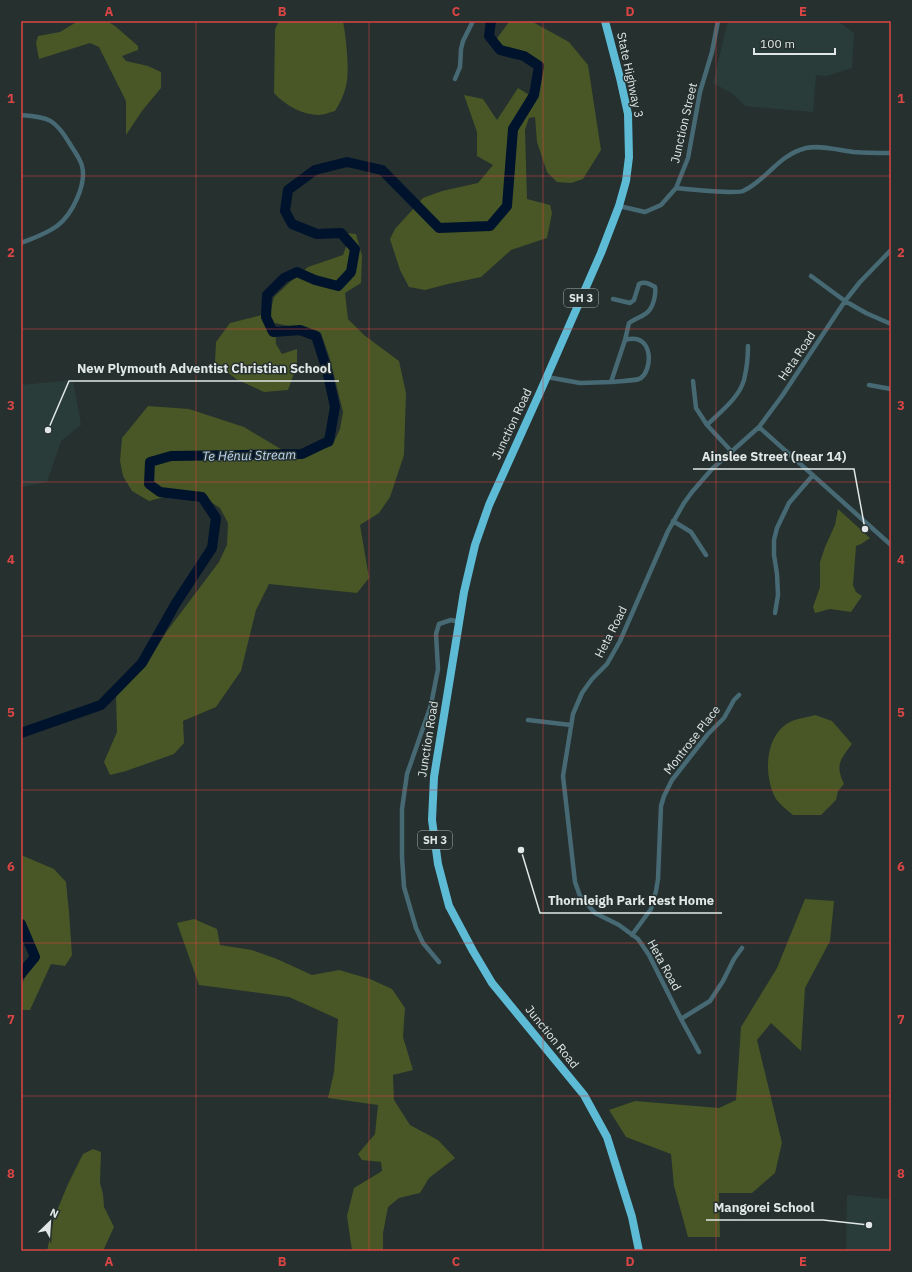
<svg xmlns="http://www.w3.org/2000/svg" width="912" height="1272" font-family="'IBM Plex Sans',sans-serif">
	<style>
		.built { fill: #293c3a }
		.green { fill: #485725 }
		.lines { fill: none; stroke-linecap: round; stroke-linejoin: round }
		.river { stroke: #00132c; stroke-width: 10 }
		.street { stroke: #466974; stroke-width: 4.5 }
		.highway { stroke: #5dbbd6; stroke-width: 8 }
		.grid { fill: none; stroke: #d84544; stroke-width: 1; stroke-opacity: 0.55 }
		.labels { text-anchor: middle; stroke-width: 3; stroke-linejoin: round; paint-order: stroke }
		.shield { fill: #25302f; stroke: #a8b0af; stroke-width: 1 }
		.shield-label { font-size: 11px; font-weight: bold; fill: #e0e7e6 }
		.street-label { font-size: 12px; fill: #e0e7e6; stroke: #25302f }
		.water-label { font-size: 13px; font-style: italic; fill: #bdd8f6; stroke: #25302f }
		.leader { fill: none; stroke: #e0e7e6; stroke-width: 1.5 }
		.callout-dot { fill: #e0e7e6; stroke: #25302f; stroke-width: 1.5 }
		.callout-label { font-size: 13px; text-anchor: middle; font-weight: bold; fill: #e0e7e6; stroke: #25302f; stroke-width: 3; stroke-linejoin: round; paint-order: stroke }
		.neatline { fill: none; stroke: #d84544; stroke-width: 1.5 }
		.grid-label { font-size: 13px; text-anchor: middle; font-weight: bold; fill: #d84544 }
	</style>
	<rect width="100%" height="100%" fill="#25302f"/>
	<path class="built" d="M728 21H838L854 33 852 68 827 76 816 75 813 112 745 106 733 94 713 83Z
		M73 380 81 425 61 441 47 482 21 487V385Z
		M847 1195 891 1199V1251H846Z"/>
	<path class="green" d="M78 21H107L115 26 138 46V50L122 56 126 61 148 66 161 72V88L142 111 126 135V101L99 47 90 43 39 59 36 43 38 36 60 32Z
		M279 21H343C346 37 350 71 346 86 344 95 340 103 335 111 330 112 324 115 319 115 302 115 285 105 274 93L275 29Z
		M531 21 569 42 588 65 601 150 583 179 571 183 557 182 547 172 537 142 535 117 529 118 525 130 527 199 550 205 552 213 547 238 511 250 481 277 448 284 425 290 409 287 400 270 390 239 395 229 423 198 442 191 478 183 493 165 477 156V132L464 95 483 99 497 120 518 88 531 96C533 91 536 80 536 74 535 59 507 48 495 41L509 22Z
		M336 232 356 234 362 256 361 283 345 293 348 319 364 335 399 361 406 393 404 455 390 497 379 513 360 525 369 578 357 593 269 584 256 610 241 671 216 707 183 721 184 743 174 754 126 771 110 775 104 762 117 732 116 695 147 663 167 631 219 562 227 545 228 523 220 508 205 498 179 493 149 501 132 491 123 476 120 461 122 438 148 406 189 409 244 427 289 454 313 452 332 446 340 429 343 412 330 359 321 333 311 329 293 327 275 323 276 344 282 354 297 349V365L288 390 264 392 236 379 215 362 216 342 230 323 270 313 274 297 290 282 308 267 343 255 347 244Z
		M838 509 870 538 861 544 856 546 853 585 856 592 862 596 851 612 830 609 815 613 813 607 820 587V562L825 547 835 525Z
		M815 715 832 721 852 744C840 760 835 765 844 784L838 791 836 800 821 815H793C786 809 776 802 773 793 764 771 766 736 788 723 797 718 806 718 815 715Z
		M21 855 54 869 66 882 69 912 72 955 65 966 51 964 30 1010H21V986L28 971 31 944 30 933 21 918Z
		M805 899 834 901 830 941 805 988 801 1051 771 1023 757 1040 782 1143 775 1173 752 1193H719L720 1237H688L674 1186 671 1154 626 1137 609 1110 635 1101 719 1108 736 1100 741 1027 777 968Z
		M194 919 217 929 220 945 252 950 277 959 312 975 339 970 370 979 392 989 405 1008 403 1037 413 1070 393 1075 394 1100 410 1125 438 1140 455 1158 429 1178 420 1193 399 1198 388 1207 383 1233V1251H352L347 1216 354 1188 382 1171 381 1162 362 1160 358 1154 375 1134 378 1105 328 1098 334 1072 338 1019 289 997 199 985 177 923Z
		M93 1149 101 1152 100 1183 103 1194 104 1207 114 1227 103 1251H47L54 1218 68 1184 83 1154Z"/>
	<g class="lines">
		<path class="river" d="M21 733 101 705 142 663 176 603 212 548 216 518 202 497 160 492 149 484 150 462 171 456 302 454 329 441 335 407 327 370 316 336 300 330 273 332 266 317 267 295 284 278 297 272 315 280 338 286 351 272 355 249 341 233 317 234 292 224 285 211 288 190 315 170 347 162 382 170 439 228 490 226 507 206 513 129 534 95 539 66 524 56 500 50 489 36 491 21
			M21 924 35 957 21 974"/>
		<path class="street" d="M455 79 460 67 461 49 463 41 473 21
			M21 115C49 117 55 119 70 144 74 151 80 158 82 166 87 184 72 215 57 226 46 234 34 238 21 243
			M676 188C686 189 736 194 743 191 767 180 778 155 806 148 822 145 838 150 854 152 866 153 879 153 891 153
			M619 206 645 212 661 205 676 188 688 158 700 92 712 52 718 21
			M811 276 845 301 866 313 891 324
			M547 377 580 383 611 382 625 340 629 323C641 315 650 316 654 300 655 296 656 292 655 287 650 284 645 281 639 284L634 300 630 303 613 299
			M693 381 696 408 707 425 732 452
			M611 382C618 381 633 381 639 379 653 373 655 331 625 340
			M869 385 891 389
			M707 425C720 412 739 398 744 380 747 368 748 357 748 346
			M759 427 891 545
			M673 521 691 532 706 555
			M775 613 778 595 777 574 774 555V540L777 528 789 503 813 475
			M528 720 571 725
			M632 935 651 909 656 891 658 879 661 806 664 796 672 780 708 734 724 718 734 700 739 695
			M439 962 423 943 416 928 404 887 402 857V809L407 774 431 705 438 669 436 634 439 624 451 620 460 622
			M681 1019 710 1001 723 981 734 959 742 948
			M699 1052 681 1019 649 955 638 939 619 925 595 913 580 896 575 882 563 776 573 714 582 693 592 679 607 664 620 641 668 531 684 503 692 492 712 469 759 427 782 396 845 301 860 282 891 250"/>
		<path class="highway" d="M605 21 620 78 628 114 629 157 626 181 619 206 601 253 541 390 489 505 475 545 464 592 434 777 432 820 438 864 449 906 473 951 492 983 584 1095 607 1137 632 1217 639 1251"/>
	</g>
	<path class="grid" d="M196 21V1251M369 21V1251M543 21V1251M716 21V1251M21 176H891M21 329H891M21 482H891M21 636H891M21 790H891M21 943H891M21 1096H891"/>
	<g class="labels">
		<g class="shield">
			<rect x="564" y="289" width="34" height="18" rx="3"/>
			<rect x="418" y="831" width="34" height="18" rx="3"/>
		</g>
		<g class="shield-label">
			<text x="581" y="302">SH 3</text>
			<text x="435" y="844">SH 3</text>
		</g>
		<g class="street-label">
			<text transform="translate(630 75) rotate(78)" y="4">State Highway 3</text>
			<text transform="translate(684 123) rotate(-77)" y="4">Junction Street</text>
			<text transform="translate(797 356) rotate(-56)" y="4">Heta Road</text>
			<text transform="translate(512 424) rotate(-65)" y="4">Junction Road</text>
			<text transform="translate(611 632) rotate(-63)" y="4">Heta Road</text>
			<text transform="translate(428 739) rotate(-81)" y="4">Junction Road</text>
			<text transform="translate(692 740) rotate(-52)" y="4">Montrose Place</text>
			<text transform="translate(664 965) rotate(61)" y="4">Heta Road</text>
			<text transform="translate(552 1037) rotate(51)" y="4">Junction Road</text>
		</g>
		<g class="water-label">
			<text transform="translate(249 455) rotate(-1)" y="5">Te Hēnui Stream</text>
		</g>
	</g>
	<path class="leader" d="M48 430L69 381H339M865 529L854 469H693M521 850L540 913H722M869 1225L823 1220H706"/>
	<g class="callout-dot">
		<circle cx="48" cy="430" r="4"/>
		<circle cx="865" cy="529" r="4"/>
		<circle cx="521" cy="850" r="4"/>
		<circle cx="869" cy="1225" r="4"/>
	</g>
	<g class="callout-label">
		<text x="204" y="373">New Plymouth Adventist Christian School</text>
		<text x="774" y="461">Ainslee Street (near 14)</text>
		<text x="631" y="905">Thornleigh Park Rest Home</text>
		<text x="764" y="1212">Mangorei School</text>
	</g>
	<rect width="912" height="1272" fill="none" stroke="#25302f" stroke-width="44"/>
	<g transform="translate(50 1222) rotate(25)" stroke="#25302f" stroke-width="3" paint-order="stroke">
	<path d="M0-3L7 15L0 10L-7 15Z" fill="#e0e7e6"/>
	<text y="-6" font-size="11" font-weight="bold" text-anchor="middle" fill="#e0e7e6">N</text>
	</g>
	<path d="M754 48v6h81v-6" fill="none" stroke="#e0e7e6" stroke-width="2"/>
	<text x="760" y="48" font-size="12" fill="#e0e7e6" stroke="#25302f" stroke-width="3" paint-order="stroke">100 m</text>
	<rect x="22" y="22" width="868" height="1228" class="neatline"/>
	<g class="grid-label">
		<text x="109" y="16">A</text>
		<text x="282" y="16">B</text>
		<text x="456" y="16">C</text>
		<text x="630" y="16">D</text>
		<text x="803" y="16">E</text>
		<text x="11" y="103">1</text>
		<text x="901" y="103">1</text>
		<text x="11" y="257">2</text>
		<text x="901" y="257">2</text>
		<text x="11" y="410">3</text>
		<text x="901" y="410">3</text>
		<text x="11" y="564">4</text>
		<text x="901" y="564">4</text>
		<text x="11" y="717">5</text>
		<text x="901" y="717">5</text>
		<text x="11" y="871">6</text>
		<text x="901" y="871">6</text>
		<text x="11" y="1024">7</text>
		<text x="901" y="1024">7</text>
		<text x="11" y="1178">8</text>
		<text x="901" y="1178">8</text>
		<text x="109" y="1266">A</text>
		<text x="282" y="1266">B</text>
		<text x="456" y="1266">C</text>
		<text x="630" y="1266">D</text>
		<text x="803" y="1266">E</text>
	</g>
</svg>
